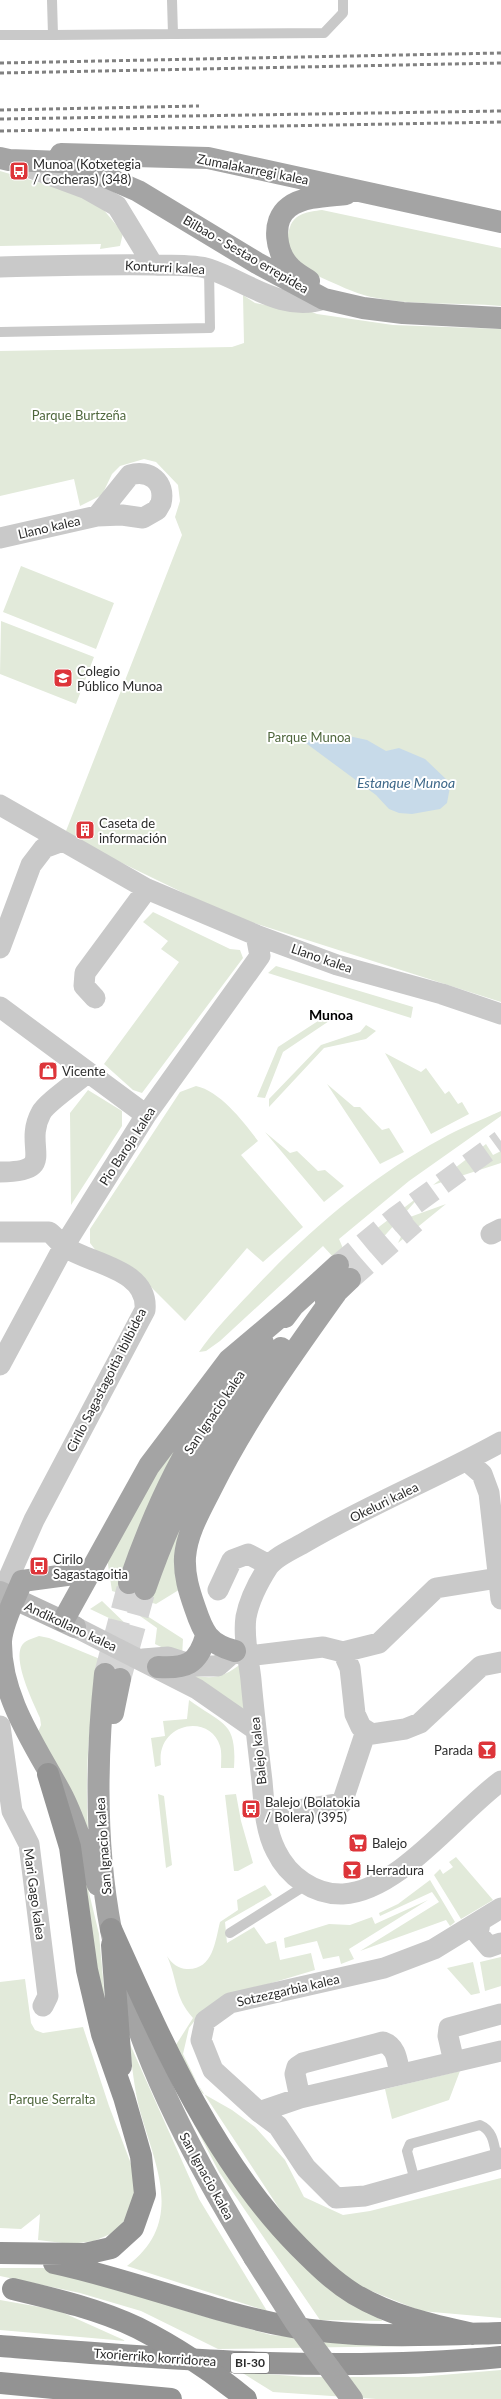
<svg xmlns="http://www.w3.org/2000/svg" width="501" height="2399" font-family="Lato,sans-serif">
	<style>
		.green { fill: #e2eada }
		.water { fill: #c7dae9 }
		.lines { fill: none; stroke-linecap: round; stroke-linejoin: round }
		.primary-tunnel { stroke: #d5d5d5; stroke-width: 22; stroke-dasharray: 22 11; stroke-linecap: butt }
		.lane { stroke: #c9c9c9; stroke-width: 10 }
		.street { stroke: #c9c9c9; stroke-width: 21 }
		.secondary { stroke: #b6b6b6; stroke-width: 22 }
		.primary { stroke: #a4a4a4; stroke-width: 22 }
		.highway { stroke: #939393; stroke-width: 22 }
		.rail { stroke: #818181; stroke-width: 3; stroke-dasharray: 4 3; stroke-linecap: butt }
		.primary-bridge { stroke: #a4a4a4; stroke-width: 22 }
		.highway-bridge { stroke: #939393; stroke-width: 22 }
		.labels { text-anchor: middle; stroke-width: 4; stroke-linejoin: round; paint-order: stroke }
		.shield { fill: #fff; stroke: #6b6b6b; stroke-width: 1 }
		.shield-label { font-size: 12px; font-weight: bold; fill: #2c2c2c }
		.poi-label { font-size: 13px; fill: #2c2c2c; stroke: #fff; text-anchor: start }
		.street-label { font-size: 13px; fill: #2c2c2c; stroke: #fff }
		.park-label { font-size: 13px; fill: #4e663c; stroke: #fff }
		.water-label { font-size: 14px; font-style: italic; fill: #3f698a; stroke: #fff }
		.neighbourhood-label { font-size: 14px; font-weight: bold; fill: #000; stroke: #fff }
	</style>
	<rect width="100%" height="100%" fill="#fff"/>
	<path class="green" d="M0 171 75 193 103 209 123 233 120 246 100 249 101 244 0 246Z
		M322 210 501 248V306C458 302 414 306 371 297 354 293 336 284 320 277 299 266 280 255 290 227 295 213 308 212 322 210Z
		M243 295 255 303 271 306 293 305 317 314 393 325 501 329V1002L229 915 87 846 66 831 182 535 175 517 180 501 178 485 156 462 144 459 120 466 112 474 102 495 80 506 74 479 0 496V351L232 347 244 343Z
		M21 566 114 603 96 649 3 612Z
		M1 621 94 657 76 704 0 674Z
		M153 912 230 949 240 950 243 958 142 1093 133 1090 104 1064 179 962 161 949 168 941 143 922Z
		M276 966 413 1007 411 1018 268 973Z
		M335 1010 344 1011 283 1052 265 1098 257 1097 278 1047Z
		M366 1025 376 1031 366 1039 324 1048 269 1107V1099L321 1045 360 1032Z
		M385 1053 421 1072 426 1068 445 1094 449 1091 458 1104 462 1102 469 1114 431 1134Z
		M327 1084 354 1107H360L382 1130 389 1128 404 1152 380 1164Z
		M196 1086C220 1091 244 1122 258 1141L241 1155 303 1227 263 1262 247 1248 185 1321 151 1287 97 1252 90 1243V1229L180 1092Z
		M88 1090 122 1111V1126L71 1205 70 1113Z
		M501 1111V1116L409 1181 339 1239 358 1284 323 1246 220 1341 206 1351 199 1352C214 1330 232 1312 250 1293 306 1233 369 1178 441 1139 460 1128 481 1120 501 1111Z
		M265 1132 290 1153 297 1151 318 1171 325 1170 344 1186 324 1202Z
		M486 1144 493 1155 501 1151V1163L433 1185Z
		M422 1194 379 1242 363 1239Z
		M446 1204 398 1243 410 1217Z
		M218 1384 174 1539 226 1447 182 1588 156 1604 112 1591 106 1551 151 1473Z
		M102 1601 130 1628 90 1609Z
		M144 1614 183 1639 182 1657 155 1644 157 1628 140 1616Z
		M39 1636 49 1638 100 1659C88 1720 84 1781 89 1843L38 1732 41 1725 40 1718C33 1702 14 1664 21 1647 24 1640 32 1639 39 1636Z
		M243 1662 250 1720 192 1675C214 1680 225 1677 243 1662Z
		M189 1700C223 1725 237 1721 234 1768H221C221 1761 222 1752 220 1746 210 1712 155 1723 161 1765L155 1767 151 1738 165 1736 163 1721 187 1719Z
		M158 1794 164 1796 172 1865 166 1868Z
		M236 1794 241 1821 253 1863 238 1871H234L225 1795Z
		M456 1857 493 1900 461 1919 434 1875 440 1869 443 1874 453 1867 449 1862Z
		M84 1872 99 1934 108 2034 98 1991Z
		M430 1880 455 1922 450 1926 446 1920 360 1951 439 1902 432 1892 380 1916 379 1913 398 1904Z
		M265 1885 272 1895 225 1922 227 1943 254 1927 266 1944 276 1941 280 1960 311 1953 315 1970 225 1997 196 2019 189 2028 183 2054 202 2093 232 2110 255 2127 285 2160 304 2197 343 2215 370 2211 501 2178V2318L421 2311 354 2284 292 2228 174 2048 193 2018C174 1997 178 1981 167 1956 171 1963 179 1969 187 1969 213 1970 215 1942 220 1922L238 1910 237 1900Z
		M428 1900 349 1949 354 1959 341 1964 339 1956 323 1959 317 1941 285 1948 284 1938 329 1924 350 1925 372 1917 375 1924Z
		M501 1957V1986L485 1991 480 1962Z
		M473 1962 480 1993 471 1995 447 1968Z
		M25 1979 31 2023 35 2030 43 2033 83 2027 109 2106 136 2177 132 2211 115 2232 94 2241 71 2244 38 2240 40 2214 21 2229 0 2228V1982Z
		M129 2042 199 2199 267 2311 127 2266C185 2222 156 2168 140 2111 134 2089 132 2064 129 2042Z
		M166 2070 227 2169 362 2308 383 2321 320 2320 219 2172Z
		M460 2071 449 2100 392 2119 385 2089Z
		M0 2268H43L98 2282 192 2313 271 2335 412 2346 218 2349 141 2311 80 2293 0 2276Z
		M0 2300 57 2310 126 2341 0 2330Z
		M501 2370V2399H376L273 2392 241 2372 305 2377H418Z"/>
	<path class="water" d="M344 735 367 740 386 751 399 748 425 759 448 781 450 787 447 803 440 809 412 814 399 813 389 809 376 795 303 741Z"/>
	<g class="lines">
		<path class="primary-tunnel" d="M338 1265 395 1218 501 1141
			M350 1279 415 1222
			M105 1674 129 1583
			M120 1679 145 1589"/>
		<path class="lane" d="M172 0 173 34 324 33 343 13V0
			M0 35H53L52 0
			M53 35 173 34
			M0 332 210 328 209 269
			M230 1933 306 1885
			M415 2181 407 2151 410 2144 480 2125C494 2131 494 2146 497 2159"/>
		<path class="street" d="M17 163 87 189 117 206 153 265
			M0 267C52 266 103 264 155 265 172 266 193 264 209 269 246 281 282 313 324 299
			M0 538 97 516 122 515 143 518 157 510 161 503C166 482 149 469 130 475L97 516
			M0 805 147 889 256 935 337 965 442 994 501 1014
			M0 948 31 865 44 848 63 841
			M95 998 84 986 85 973 147 889
			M0 1007 146 1115
			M0 1172C60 1172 22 1148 41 1113 46 1103 77 1082 87 1073
			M0 1232H49C55 1236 59 1243 65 1247 90 1264 149 1269 145 1310L34 1520 2 1593
			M491 1234 501 1229
			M0 1365 64 1246 146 1115 260 956 256 935
			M501 1442C436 1478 366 1506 302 1544 291 1550 275 1557 268 1567 259 1581 249 1601 246 1617 243 1637 249 1661 251 1680 254 1714 258 1747 262 1781 264 1803 265 1830 276 1851 288 1876 314 1895 343 1894 399 1891 457 1813 501 1781
			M467 1461 482 1474 489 1493 501 1599
			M218 1590 232 1560 248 1554 269 1565
			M75 1627 197 1689 256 1730
			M343 1652 350 1668 355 1714 361 1727 372 1734 405 1729 420 1723 481 1666 501 1662
			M143 1659 168 1657 196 1666H218L235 1651 248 1656 323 1647 343 1652 379 1643 436 1588 498 1578
			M0 1726 12 1811 29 1844 48 1996 43 2006
			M265 1815 342 1803 366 1731
			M501 1908 434 1949 384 1968 230 2003 205 2021 201 2040 213 2070 259 2112 278 2126 306 2168 336 2198 365 2196 501 2158
			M480 1923 478 1934 489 1947 501 1943
			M454 2062 448 2036 449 2028 501 2014
			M300 2098 295 2074 297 2067 303 2063 383 2042C397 2047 397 2061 400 2074
			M259 2112 300 2098 501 2051"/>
		<path class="secondary" d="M0 1592 75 1627"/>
		<path class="primary" d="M61 154 208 158 501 222
			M0 158 9 160 62 162 92 171 138 191 257 263 324 299 363 308 403 313 501 318
			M309 281C303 277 296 273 291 268 276 254 270 221 289 207 304 196 328 196 346 194
			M326 1302 350 1279
			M285 1317 294 1305 338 1265
			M89 1572 22 1581C15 1598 2 1624 1 1641 0 1699 38 1749 63 1797 77 1825 85 1856 98 1885
			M129 1583C148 1528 171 1473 203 1424 222 1396 242 1370 263 1343
			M145 1589C175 1502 219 1417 281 1348
			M63 1621 149 1466 229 1360 294 1305
			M235 1651C208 1644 203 1632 195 1608 189 1591 184 1575 185 1557 187 1532 201 1509 212 1487 247 1417 291 1356 336 1293
			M158 1667C186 1669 198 1664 206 1636
			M105 1674C96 1758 95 1847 111 1930 134 2048 191 2155 254 2257
			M113 1713 120 1679"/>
		<path class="highway" d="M111 1929C161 2040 212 2159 299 2247 316 2264 333 2281 354 2294 391 2316 431 2325 473 2334
			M112 1945 121 2066
			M0 2253 85 2254 111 2248 133 2228 145 2194 141 2156 124 2097 102 2034 87 1970 70 1847 48 1774
			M54 2263C133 2280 208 2311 287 2326 354 2339 433 2335 501 2333
			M0 2346C167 2359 334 2373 501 2357
			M0 2383 171 2399"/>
		<path class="rail" d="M0 63 501 53
			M0 73 501 63
			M0 110 199 106
			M0 119 501 111
			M0 131 501 122"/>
		<path class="primary-bridge" d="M254 2257 296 2323 352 2399"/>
		<path class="highway-bridge" d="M13 2289C55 2299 98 2309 138 2328 176 2347 213 2372 246 2399"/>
	</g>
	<defs>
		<symbol id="bus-square" viewBox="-11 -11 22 22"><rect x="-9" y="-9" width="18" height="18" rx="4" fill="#dd353a" stroke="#fff"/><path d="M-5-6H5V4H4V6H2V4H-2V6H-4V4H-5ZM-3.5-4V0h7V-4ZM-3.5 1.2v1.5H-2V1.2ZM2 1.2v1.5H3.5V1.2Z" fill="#fff"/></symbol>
		<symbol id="school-square" viewBox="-11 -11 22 22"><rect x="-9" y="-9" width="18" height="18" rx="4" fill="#dd353a" stroke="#fff"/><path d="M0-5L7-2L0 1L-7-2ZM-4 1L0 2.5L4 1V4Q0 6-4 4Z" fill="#fff"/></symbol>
		<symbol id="building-square" viewBox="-11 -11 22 22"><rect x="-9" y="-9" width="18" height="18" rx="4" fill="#dd353a" stroke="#fff"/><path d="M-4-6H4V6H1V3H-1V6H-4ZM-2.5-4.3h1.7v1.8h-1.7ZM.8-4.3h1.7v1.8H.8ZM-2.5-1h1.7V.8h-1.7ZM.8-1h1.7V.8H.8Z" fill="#fff"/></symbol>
		<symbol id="shop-square" viewBox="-11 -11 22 22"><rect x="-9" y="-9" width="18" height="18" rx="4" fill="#dd353a" stroke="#fff"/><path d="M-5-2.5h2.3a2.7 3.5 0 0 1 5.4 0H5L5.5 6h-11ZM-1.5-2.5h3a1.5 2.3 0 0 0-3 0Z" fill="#fff"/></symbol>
		<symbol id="bar-square" viewBox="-11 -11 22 22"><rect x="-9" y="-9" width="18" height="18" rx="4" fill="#dd353a" stroke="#fff"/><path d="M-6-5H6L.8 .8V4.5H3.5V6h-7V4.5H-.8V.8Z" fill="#fff"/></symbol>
		<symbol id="supermarket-square" viewBox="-11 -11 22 22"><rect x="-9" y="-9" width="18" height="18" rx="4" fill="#dd353a" stroke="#fff"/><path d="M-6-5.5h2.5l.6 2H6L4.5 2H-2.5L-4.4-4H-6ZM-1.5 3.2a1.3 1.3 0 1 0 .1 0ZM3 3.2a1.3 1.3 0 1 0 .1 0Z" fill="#fff"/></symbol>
	</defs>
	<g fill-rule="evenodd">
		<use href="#bus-square" x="8" y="160" width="22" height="22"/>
		<use href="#school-square" x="52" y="667" width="22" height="22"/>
		<use href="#building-square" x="74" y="819" width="22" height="22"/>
		<use href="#shop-square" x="37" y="1060" width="22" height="22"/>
		<use href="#bus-square" x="28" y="1555" width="22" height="22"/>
		<use href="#bar-square" x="476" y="1739" width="22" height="22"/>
		<use href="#bus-square" x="240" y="1798" width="22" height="22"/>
		<use href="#supermarket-square" x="347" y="1832" width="22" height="22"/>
		<use href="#bar-square" x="341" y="1859" width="22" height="22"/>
	</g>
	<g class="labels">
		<rect class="shield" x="231" y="2353" width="38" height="20" rx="3"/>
		<g class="shield-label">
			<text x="250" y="2367">BI-30</text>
		</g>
		<g class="poi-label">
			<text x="33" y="169">Munoa (Kotxetegia<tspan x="33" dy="15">/ Cocheras) (348)</tspan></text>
			<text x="77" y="676">Colegio<tspan x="77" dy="15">Público Munoa</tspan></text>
			<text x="99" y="828">Caseta de<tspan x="99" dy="15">información</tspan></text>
			<text x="62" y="1076">Vicente</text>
			<text x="53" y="1564">Cirilo<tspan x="53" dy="15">Sagastagoitia</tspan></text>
			<text x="473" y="1755" text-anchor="end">Parada</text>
			<text x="265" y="1807">Balejo (Bolatokia<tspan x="265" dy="15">/ Bolera) (395)</tspan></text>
			<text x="372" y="1848">Balejo</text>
			<text x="366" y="1875">Herradura</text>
		</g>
		<g class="street-label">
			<text transform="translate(253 169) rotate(11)" y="5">Zumalakarregi kalea</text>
			<text transform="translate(246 254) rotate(30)" y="5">Bilbao - Sestao errepidea</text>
			<text transform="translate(165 267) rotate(3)" y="5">Konturri kalea</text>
			<text transform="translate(49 527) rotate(-13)" y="5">Llano kalea</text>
			<text transform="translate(322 958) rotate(19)" y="5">Llano kalea</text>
			<text transform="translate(127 1146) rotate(-57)" y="5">Pio Baroja kalea</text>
			<text transform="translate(106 1380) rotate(-63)" y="5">Cirilo Sagastagoitia ibilbidea</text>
			<text transform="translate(214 1412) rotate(-56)" y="5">San Ignacio kalea</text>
			<text transform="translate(384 1502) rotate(-26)" y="5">Okeluri kalea</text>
			<text transform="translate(71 1626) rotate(25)" y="5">Andikollano kalea</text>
			<text transform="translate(258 1751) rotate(-96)" y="5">Balejo kalea</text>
			<text transform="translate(103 1846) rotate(-94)" y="5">San Ignacio kalea</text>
			<text transform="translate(35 1894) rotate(82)" y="5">Mari Gago kalea</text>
			<text transform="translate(288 1990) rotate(-13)" y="5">Sotzezgarbia kalea</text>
			<text transform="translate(207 2176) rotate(61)" y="5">San Ignacio kalea</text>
			<text transform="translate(155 2357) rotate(4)" y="5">Txorierriko korridorea</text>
		</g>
		<g class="park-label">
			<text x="79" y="420">Parque Burtzeña</text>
			<text x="309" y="742">Parque Munoa</text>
			<text x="52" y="2104">Parque Serralta</text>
		</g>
		<g class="water-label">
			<text x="406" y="788">Estanque Munoa</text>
		</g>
		<g class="neighbourhood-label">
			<text x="331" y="1020">Munoa</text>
		</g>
	</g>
</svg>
